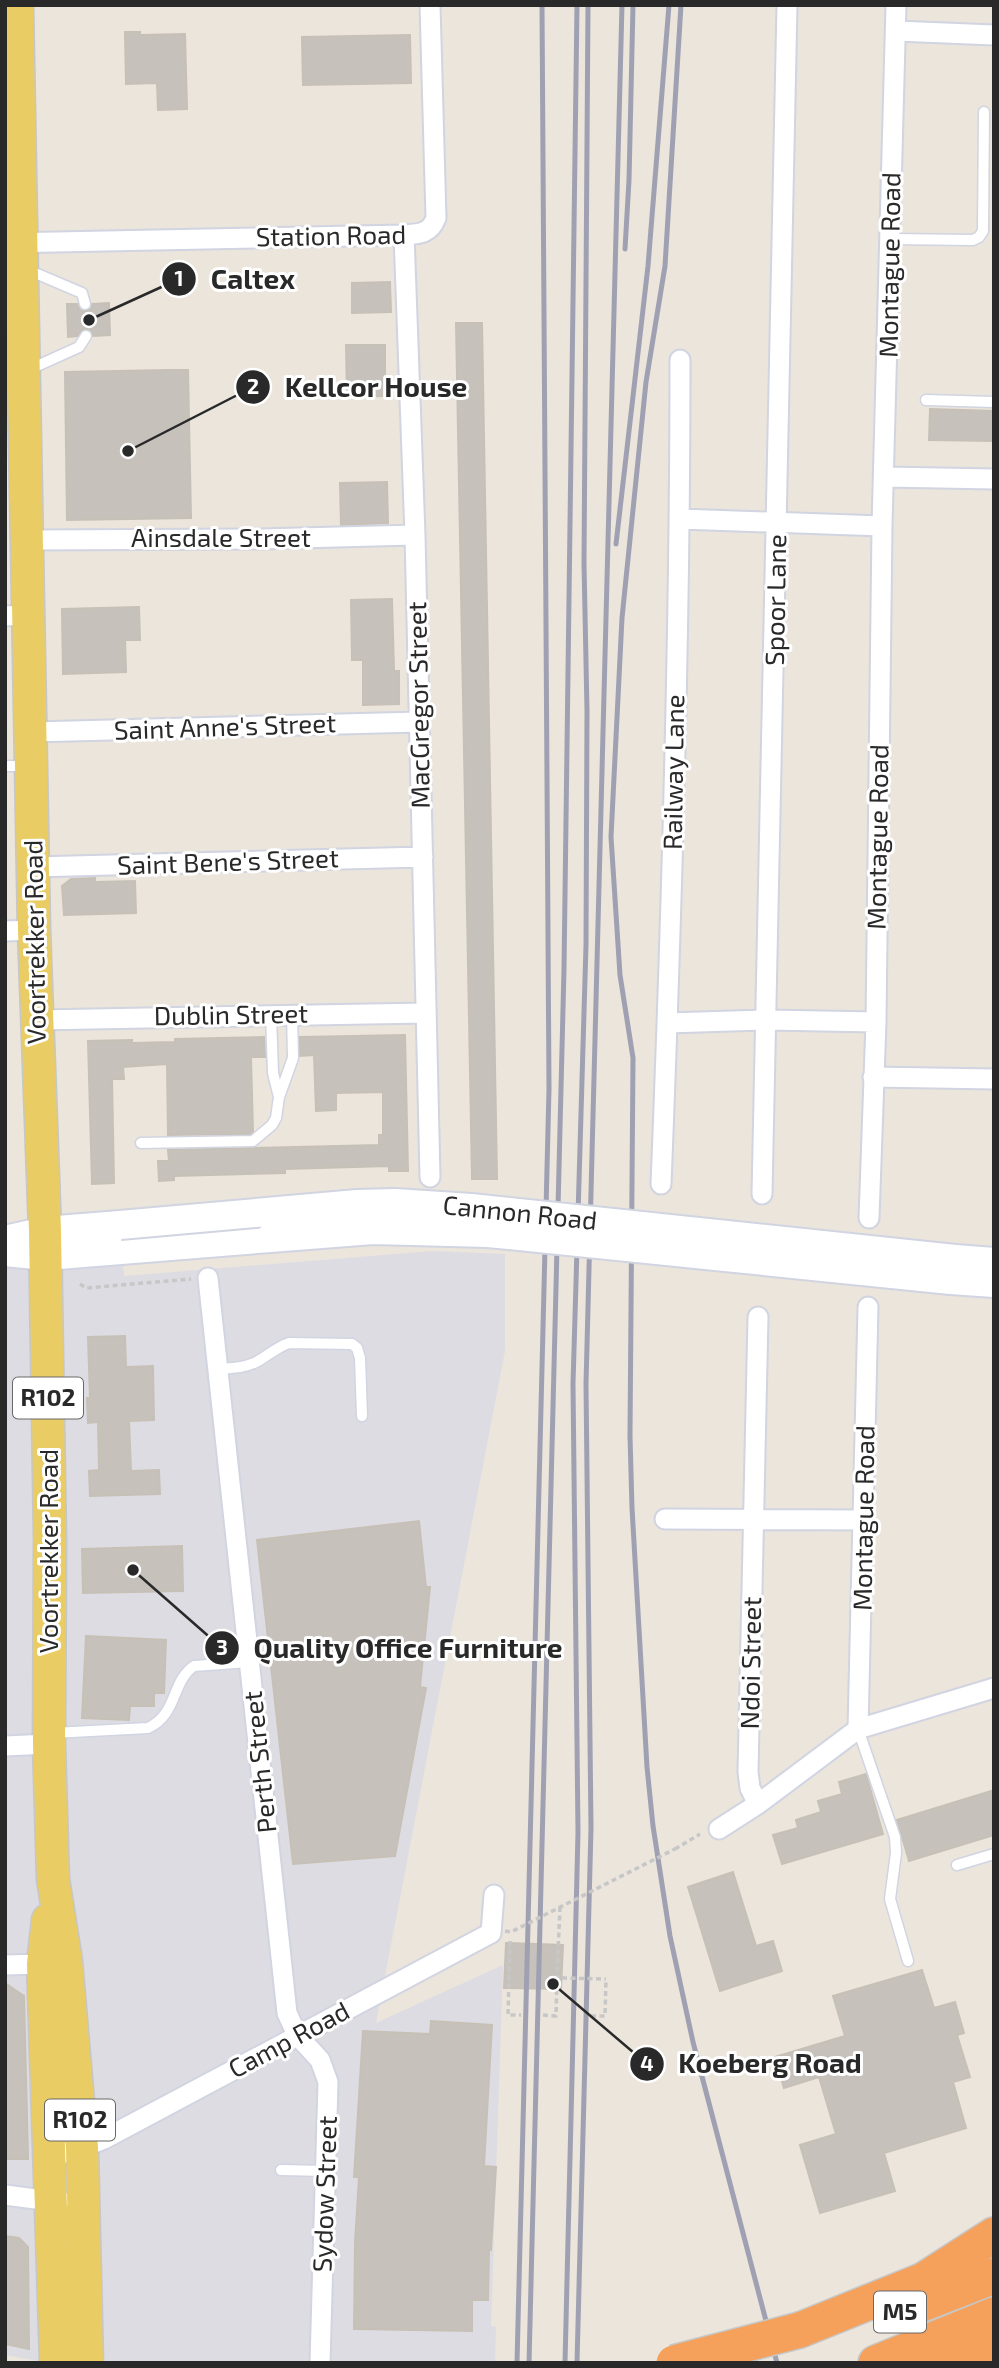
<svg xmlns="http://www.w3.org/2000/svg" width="999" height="2368" font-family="'Exo 2',sans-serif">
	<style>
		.industrial { fill: #dedce3 }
		.building { fill: #c6c1bb; stroke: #c6c0b6; stroke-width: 2 }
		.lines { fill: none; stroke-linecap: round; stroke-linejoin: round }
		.service-casing { stroke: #d1d4e1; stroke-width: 13 }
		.minor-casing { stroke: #d1d4e1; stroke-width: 23 }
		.secondary-casing { stroke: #d1d4e1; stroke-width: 32 }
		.primary-casing { stroke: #c7c7c7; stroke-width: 35 }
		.motorway-casing { stroke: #c7c7c7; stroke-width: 38 }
		.path { stroke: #c7c7c7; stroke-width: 3.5; stroke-dasharray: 5 3.5; stroke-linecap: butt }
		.service { stroke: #fff; stroke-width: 10 }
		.minor { stroke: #fff; stroke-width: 19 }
		.secondary { stroke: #fff; stroke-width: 28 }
		.primary { stroke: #e9cc63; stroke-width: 32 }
		.motorway { stroke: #f5a15c; stroke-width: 35 }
		.rail { stroke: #9fa1b3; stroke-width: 5 }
		.secondary-bridge-casing { stroke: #d1d4e1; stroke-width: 32; stroke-linecap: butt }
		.motorway-bridge-casing { stroke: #c7c7c7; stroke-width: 38; stroke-linecap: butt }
		.path-bridge { stroke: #c7c7c7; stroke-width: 3.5; stroke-dasharray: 5 3.5; stroke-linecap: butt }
		.secondary-bridge { stroke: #fff; stroke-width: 28 }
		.motorway-bridge { stroke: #f5a15c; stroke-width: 35 }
		.labels { text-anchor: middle; stroke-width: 6; stroke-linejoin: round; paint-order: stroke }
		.shield { fill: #fff; stroke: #696969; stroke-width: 2 }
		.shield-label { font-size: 24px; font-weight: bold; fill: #292929 }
		.street-label { font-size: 26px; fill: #292929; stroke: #fff }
		.leader { fill: none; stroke: #292929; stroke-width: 2.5 }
		.callout-dot { fill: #292929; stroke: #fff; stroke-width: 2.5 }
		.mark-label { font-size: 21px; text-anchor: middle; font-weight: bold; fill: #fff }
		.callout-label { font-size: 28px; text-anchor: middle; font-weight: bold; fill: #292929; stroke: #fff; stroke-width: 6; stroke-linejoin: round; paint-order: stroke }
	</style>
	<rect width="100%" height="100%" fill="#ebe5dc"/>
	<path class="industrial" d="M122 1250 124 1276 432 1251 505 1254V1351L376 2023 503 1965 491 2326 496 2327 495 2363H50L5 2355V1252Z"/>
	<path class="building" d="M125 32H140V35L185 34 187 109 158 110 157 83 126 84Z
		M410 35 411 83 303 85 302 37Z
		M390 282 391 312 352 313V283Z
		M109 303 110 335 93 336 91 330 86 329 77 336 68 337 67 304H77L80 310 86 311 91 309 92 304Z
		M456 323H482L497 1179H472Z
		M346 345H385V396L347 397Z
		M169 370H188L191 518 67 520 65 372Z
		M930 409 994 411V441L929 440Z
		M387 482 388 523 341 525 340 483Z
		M392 599 394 671H399V704L363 705V660H352L351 600Z
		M139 607 140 640H125L126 672 63 674 62 609Z
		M95 878V882L135 881 136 913 64 915 62 886 71 879Z
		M405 1035 408 1171H389V1166L285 1169V1173L174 1176V1180L159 1181 158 1161H169L168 1150 379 1145V1135H383V1092L336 1093V1110L316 1111 314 1055 300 1056V1037Z
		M264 1037 265 1057H251L253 1131 250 1134 168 1135 167 1064 123 1067 124 1079H112L114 1183 92 1184 88 1041 132 1040V1043L175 1042V1039Z
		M125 1336 126 1367 153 1366 154 1420 129 1421 131 1471 159 1470 160 1494 90 1496 89 1471 99 1470 98 1422 88 1423 87 1398H90L88 1337Z
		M419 1521 426 1587H430L420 1687 426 1688 395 1856 293 1864 257 1540Z
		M182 1546 183 1591 83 1593 82 1549Z
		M86 1636 166 1640 164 1693H154V1706H130L129 1720 82 1718Z
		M866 1774 883 1834 782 1864 773 1835 798 1828 796 1820 821 1812 818 1801 842 1794 839 1782Z
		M994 1790V1835L909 1861 897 1820Z
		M733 1872 756 1946 773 1941 782 1971 720 1991 688 1887Z
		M506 1943 563 1945 561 1989 504 1988Z
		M922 1970 934 2008 955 2002 964 2033 957 2035 970 2077 953 2082 966 2128 884 2153 895 2191 820 2213 800 2145 836 2134 819 2077 784 2088 775 2057 845 2036 833 1996Z
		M5 1983 24 1996 28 2159H5Z
		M431 2021 492 2025 484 2166 496 2167 491 2250H489L488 2300H472V2331L354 2329 355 2242 359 2177H354L363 2031 430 2034Z
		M5 2236 19 2238 28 2247 29 2349 5 2344Z"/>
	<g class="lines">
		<defs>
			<path id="service" d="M891 239 973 240 979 237 983 231 984 112
				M28 270 82 293 85 304
				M28 370 79 347 86 336
				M926 400 994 402
				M5 766H26
				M271 1015 273 1073 279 1097 293 1058 292 1014
				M141 1143 253 1141 272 1125 276 1118 279 1097
				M217 1369C231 1368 246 1368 258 1361 269 1355 277 1347 289 1343L352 1344 357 1348 360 1358 362 1416
				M858 1729 895 1837 896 1853 890 1899 908 1961
				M53 1733 148 1728C178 1714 171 1682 194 1666L249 1662
				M957 1865 994 1854
				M281 2170 326 2171"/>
			<path id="minor" d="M896 31 994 35
				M404 235 415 535 430 1177
				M5 243 404 235C419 234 430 234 436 218L430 5
				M885 477 994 479
				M680 519 882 526
				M27 540 260 539 415 535
				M5 616 28 615
				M32 732 419 722
				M33 867 423 857
				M5 931 34 930
				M37 1020 426 1013
				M667 1023 768 1020 876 1022
				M873 1077 994 1079
				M661 1184C672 909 680 635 680 360
				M762 1194 787 5
				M869 1218 876 1022 882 526 896 5
				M208 1278 287 2013 297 2035 320 2060 328 2082 320 2363
				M665 1519 864 1520
				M858 1729 868 1307
				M5 1746 49 1744
				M758 1804 750 1788 748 1772 758 1317
				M719 1829 758 1804 858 1729 994 1688
				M5 1965 43 1964
				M49 2157 82 2148 104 2139 491 1933 494 1895
				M5 2195 51 2201 60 2200"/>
			<path id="secondary" d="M5 1240 45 1231 120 1225
				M5 1252 46 1256 270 1238
				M955 1259 994 1262
				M951 1280 994 1283"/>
			<path id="primary" d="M17 5 34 930 45 1231 50 1540 49 1744 53 1879 66 1961 82 2148 87 2363
				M48 1920 43 1964 56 2363"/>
			<path id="motorway" d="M904 2311 994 2276
				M800 2330 924 2280 994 2235
				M937 2361 994 2344
				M876 2363 994 2315"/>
		</defs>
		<use href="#service" class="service-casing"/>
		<use href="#minor" class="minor-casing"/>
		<use href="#secondary" class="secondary-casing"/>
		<use href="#primary" class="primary-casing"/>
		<use href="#motorway" class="motorway-casing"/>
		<path class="path" d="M80 1284 86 1288 191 1279
			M675 1849 700 1834
			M560 1907 557 1977 562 1978
			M510 1941 508 2015H521
			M543 2015 556 2016 557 1977
			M591 2016H605L606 1979"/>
		<use href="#service" class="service"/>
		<use href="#minor" class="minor"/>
		<use href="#secondary" class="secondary"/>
		<use href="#primary" class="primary"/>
		<use href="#motorway" class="motorway"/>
		<path class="rail" d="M681 5 665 266 646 382 622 618 611 837 620 975 633 1058 630 1436 632 1508 647 1767 653 1826 670 1936 693 2042 777 2363
			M625 249 629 180 633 5
			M616 544 648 266 669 5
			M517 2363 549 1089 542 5
			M529 2363 564 969 577 5
			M565 2363 578 1832 573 1384 586 945 587 711 584 563 588 5
			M577 2363 591 1828 586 1384 622 5"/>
		<defs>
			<path id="secondary-bridge" d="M120 1225 357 1204 395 1203 471 1208 955 1259
				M270 1238 373 1230 488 1233 951 1280"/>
			<path id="motorway-bridge" d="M674 2363 800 2330"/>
		</defs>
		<use href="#secondary-bridge" class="secondary-bridge-casing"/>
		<use href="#motorway-bridge" class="motorway-bridge-casing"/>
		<path class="path-bridge" d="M505 1931 511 1932 675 1849
			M562 1978 606 1979"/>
		<use href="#secondary-bridge" class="secondary-bridge"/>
		<use href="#motorway-bridge" class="motorway-bridge"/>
	</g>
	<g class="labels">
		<g class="shield">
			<rect x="13" y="1377.5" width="70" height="41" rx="5"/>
			<rect x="45" y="2099.5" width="70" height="41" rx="5"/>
			<rect x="874" y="2291.5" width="52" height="41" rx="5"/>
		</g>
		<g class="shield-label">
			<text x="48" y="1406">R102</text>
			<text x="80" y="2128">R102</text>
			<text x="900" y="2320">M5</text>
		</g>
		<g class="street-label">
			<text transform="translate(331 236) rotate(-1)" y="9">Station Road</text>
			<text transform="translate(890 265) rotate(-89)" y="9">Montague Road</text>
			<text x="221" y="547">Ainsdale Street</text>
			<text transform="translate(776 600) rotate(-89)" y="9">Spoor Lane</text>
			<text transform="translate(419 705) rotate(-91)" y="9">MacGregor Street</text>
			<text transform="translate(225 727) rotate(-2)" y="9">Saint Anne's Street</text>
			<text transform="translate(674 772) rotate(-89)" y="9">Railway Lane</text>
			<text transform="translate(878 837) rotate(-89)" y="9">Montague Road</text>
			<text transform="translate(228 862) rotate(-2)" y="9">Saint Bene's Street</text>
			<text transform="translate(35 942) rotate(-91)" y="9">Voortrekker Road</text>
			<text transform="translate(231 1015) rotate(-1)" y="9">Dublin Street</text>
			<text transform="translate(520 1213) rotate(6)" y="9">Cannon Road</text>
			<text transform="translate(864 1518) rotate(-89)" y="9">Montague Road</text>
			<text transform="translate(49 1551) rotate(-90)" y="9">Voortrekker Road</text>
			<text transform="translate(751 1663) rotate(-89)" y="9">Ndoi Street</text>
			<text transform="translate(260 1762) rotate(-96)" y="9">Perth Street</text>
			<text transform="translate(289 2040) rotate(-28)" y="9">Camp Road</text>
			<text transform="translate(325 2194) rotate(-88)" y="9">Sydow Street</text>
		</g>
	</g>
	<path class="leader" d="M89 320L179 279M128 451L253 387M133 1570L222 1648M553 1984L647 2064"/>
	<g class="callout-dot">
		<circle cx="89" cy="320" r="7"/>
		<circle cx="128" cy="451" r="7"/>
		<circle cx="133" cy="1570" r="7"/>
		<circle cx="553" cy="1984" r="7"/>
		<circle cx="179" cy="279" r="18"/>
		<circle cx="253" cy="387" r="18"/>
		<circle cx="222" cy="1648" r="18"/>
		<circle cx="647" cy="2064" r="18"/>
	</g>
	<g class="mark-label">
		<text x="179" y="286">1</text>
		<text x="253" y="394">2</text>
		<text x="222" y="1655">3</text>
		<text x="647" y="2071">4</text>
	</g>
	<g class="callout-label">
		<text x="253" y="289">Caltex</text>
		<text x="376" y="397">Kellcor House</text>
		<text x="408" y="1658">Quality Office Furniture</text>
		<text x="770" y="2073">Koeberg Road</text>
	</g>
	<rect width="999" height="2368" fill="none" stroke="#292929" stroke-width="14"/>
</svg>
